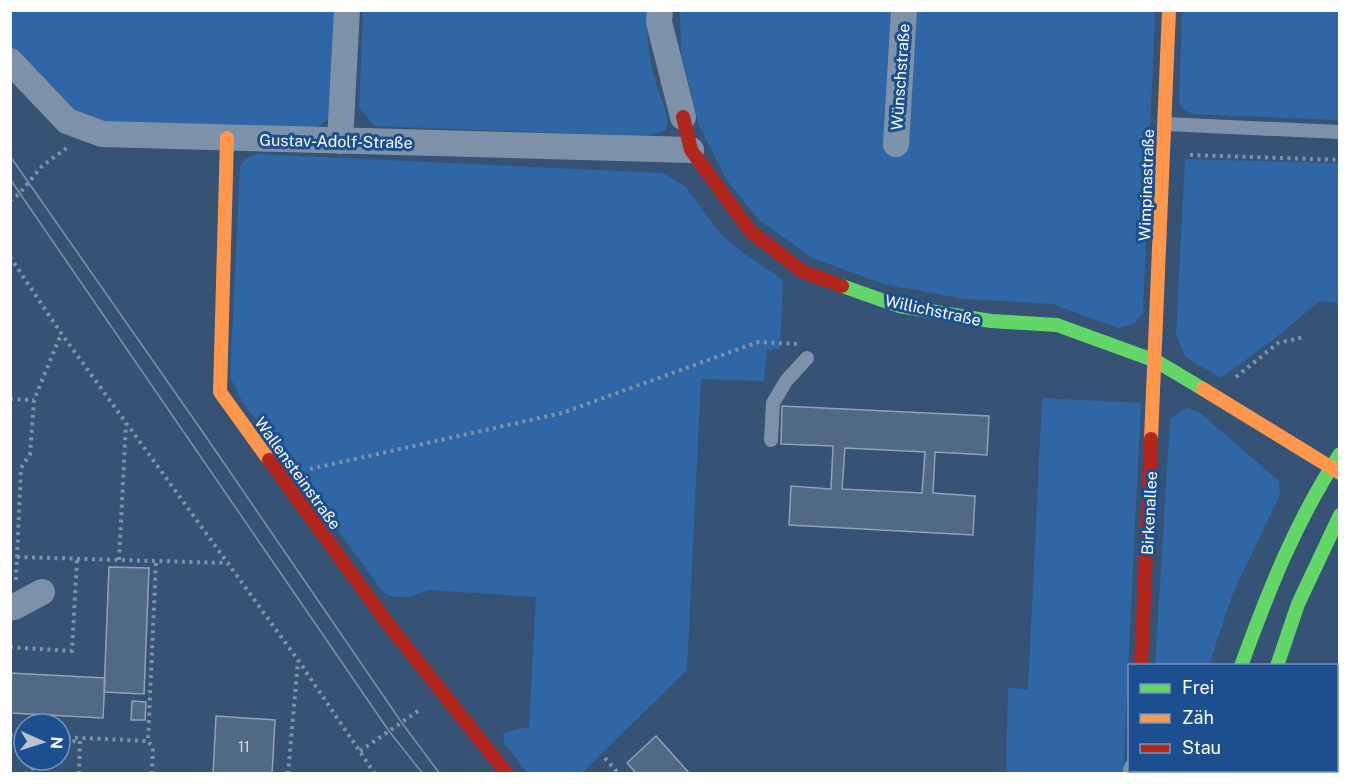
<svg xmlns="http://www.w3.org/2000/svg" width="1350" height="784" font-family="'Public Sans',sans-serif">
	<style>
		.green { fill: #2f66a5 }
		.building { fill: #526984; stroke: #92a2b6; stroke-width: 1.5; fill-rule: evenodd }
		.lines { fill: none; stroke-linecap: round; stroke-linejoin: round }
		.path { stroke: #7d92a8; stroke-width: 4; stroke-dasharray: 3 4.5; stroke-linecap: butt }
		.lane { stroke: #7d92a8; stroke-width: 14 }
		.street { stroke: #7d92a8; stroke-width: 26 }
		.fast { stroke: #63d668; stroke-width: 14 }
		.slow { stroke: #ff974d; stroke-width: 14 }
		.jam { stroke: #b3261e; stroke-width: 14 }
		.tram { stroke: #7e92a7; stroke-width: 1.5 }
		.labels { text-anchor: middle; stroke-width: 6; stroke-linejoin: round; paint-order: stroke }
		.number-label { font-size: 14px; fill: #d4dae0 }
		.street-label { font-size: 16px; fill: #fff; stroke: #1b4f8f }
	</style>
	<rect width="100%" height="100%" fill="#365274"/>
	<path class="green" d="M648 10C646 34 649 58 655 80 659 97 671 113 666 130L645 136 374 126 359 107 363 11Z
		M11 11H336L331 117 313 130 88 121 73 115 11 47Z
		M680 11H1155L1143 314 1133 324 1118 328 1052 304 964 299 884 284 812 258 758 219 726 179 699 126 681 53Z
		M1182 11H1339V120L1192 114 1183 110 1179 103Z
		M257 154 663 173 686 187 720 234 746 255 783 280 780 349 767 350 764 381 701 379 687 670 582 773H527L504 742 503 733 529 727 536 597 428 590C413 597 400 601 384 593L242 401 230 377 240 167 245 159Z
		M1185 159 1339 163V303L1320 301 1274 339 1221 378 1185 357 1176 334Z
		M1042 398 1141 403 1123 773 1006 774 1008 688 1028 689Z
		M1187 408 1199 412 1279 481 1280 495 1233 593 1209 665 1155 666 1170 419Z"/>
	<path class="building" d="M782 406 989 416 987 455 935 452 933 493 975 496 973 535 789 525 791 486 831 489 833 446 781 444ZM845 448 925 452 922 493 842 489Z
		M109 567 149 568 144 694 104 692Z
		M10 673 105 678 103 718 10 713Z
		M132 701 146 702 145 720H131Z
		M216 716 275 720 272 774H213Z
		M656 736 690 774H637L627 763Z"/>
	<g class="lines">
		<path class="path" d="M1190 155 1340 160
			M10 201 20 193 42 166 68 147
			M10 257 61 333 298 660 375 774
			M1236 377 1278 343 1304 337
			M10 399 34 400
			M310 469 562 413 758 342 797 344
			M17 557 227 563
			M119 560 126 423
			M16 580 21 468 30 454 34 400 61 334
			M10 647 72 651 77 559
			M10 735 24 736
			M60 737 148 741
			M60 750 79 738
			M360 751 421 709
			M605 758 619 774
			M25 774 44 760
			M79 774 80 738
			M152 774 153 748 148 741 156 561
			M288 774 298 661"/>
		<path class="lane" d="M1165 124 1340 132
			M771 440 773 403 786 381 807 358"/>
		<path class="street" d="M660 10 659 22 683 117
			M10 61 67 121 102 134 691 150
			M340 141 347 10
			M896 144 904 10
			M10 608 14 607 42 592
			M1136 774V770"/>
		<path class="fast" d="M842 286 899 306 991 321 1057 325 1156 361 1203 389
			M1241 666C1268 592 1296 520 1340 454
			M1277 666 1298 604 1340 515"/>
		<path class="slow" d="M227 138 220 392 269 460
			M1203 389 1340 473
			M1151 439 1169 10
			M1217 770V774"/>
		<path class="jam" d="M683 117 691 150 750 231 803 272 842 286
			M269 460 388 624 507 774
			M1141 666 1151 439
			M1252 774 1253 770"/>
		<path class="tram" d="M10 156 202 431 402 723 440 774
			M10 179 389 731 423 774"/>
	</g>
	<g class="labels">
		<g class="number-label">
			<text x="244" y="752">11</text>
		</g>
		<g class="street-label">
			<text transform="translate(900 77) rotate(-86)" y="6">Wünschstraße</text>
			<text transform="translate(336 141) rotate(1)" y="6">Gustav-Adolf-Straße</text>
			<text transform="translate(1146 185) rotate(-88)" y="6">Wimpinastraße</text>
			<text transform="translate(933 310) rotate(12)" y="6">Willichstraße</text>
			<text transform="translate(298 473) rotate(54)" y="6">Wallensteinstraße</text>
			<text transform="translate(1149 513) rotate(-87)" y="6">Birkenallee</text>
		</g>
	</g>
	<rect width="1350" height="784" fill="none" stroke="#ffffff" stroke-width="24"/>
	<rect x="1128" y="664" width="210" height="108" fill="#1b4f8f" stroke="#7695bc" stroke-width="1.5"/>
	<rect x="1140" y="684" width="30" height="9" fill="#63d668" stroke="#7695bc" stroke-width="1.5"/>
	<text x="1182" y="694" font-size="18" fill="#ffffff">Frei</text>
	<rect x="1140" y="714" width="30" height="9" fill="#ff974d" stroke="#7695bc" stroke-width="1.5"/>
	<text x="1182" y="724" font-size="18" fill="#ffffff">Zäh</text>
	<rect x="1140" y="744" width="30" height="9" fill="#b3261e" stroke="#7695bc" stroke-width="1.5"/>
	<text x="1182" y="754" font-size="18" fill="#ffffff">Stau</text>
	<g transform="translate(42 742) rotate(93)"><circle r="28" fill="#1b4f8f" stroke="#7695bc" stroke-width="1.5"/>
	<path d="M0-4.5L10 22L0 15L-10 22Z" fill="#b9c2ce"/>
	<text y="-9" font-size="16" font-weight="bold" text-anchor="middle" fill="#ffffff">N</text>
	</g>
</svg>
